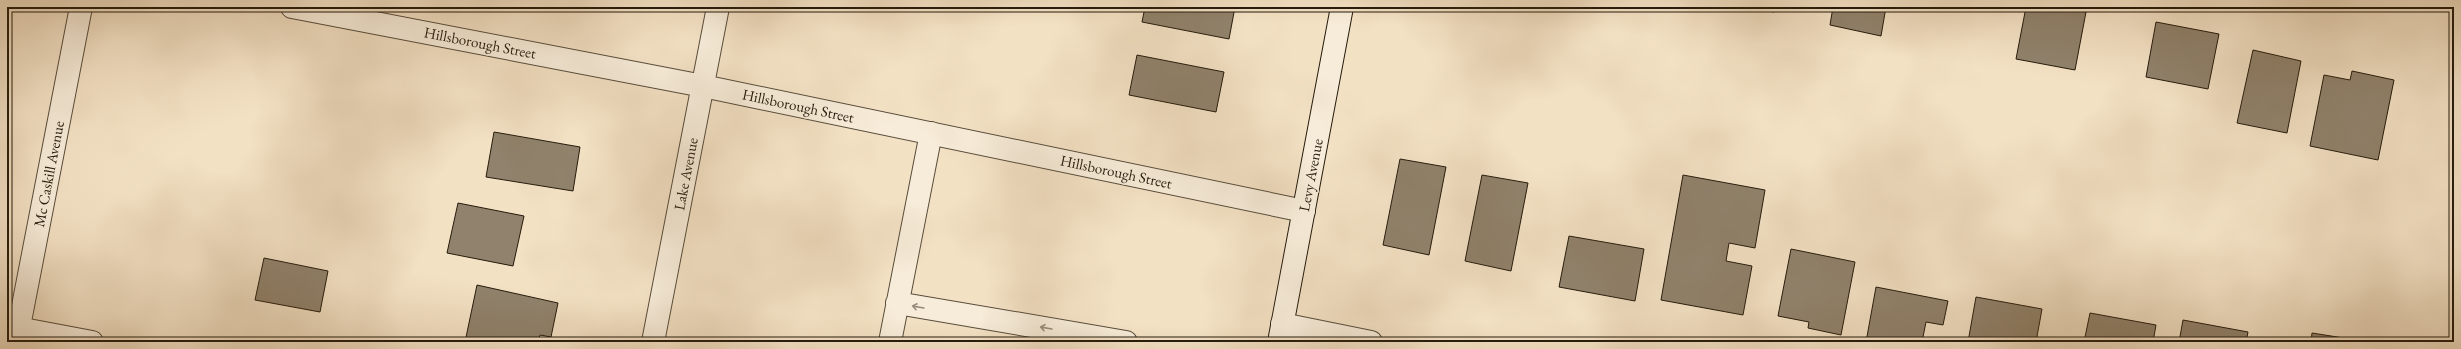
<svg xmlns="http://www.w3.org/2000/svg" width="2461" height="349" font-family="'EB Garamond',serif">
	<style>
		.building { fill: #90826c; stroke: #251b0d }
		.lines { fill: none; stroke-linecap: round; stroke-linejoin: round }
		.lane-casing { stroke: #584c3b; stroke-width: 24 }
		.street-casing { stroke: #584c3b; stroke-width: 24 }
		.secondary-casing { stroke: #251b0d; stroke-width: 24 }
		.lane { stroke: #f7ecd9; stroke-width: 22 }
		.street { stroke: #f7ecd9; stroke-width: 22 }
		.secondary { stroke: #f7ecd9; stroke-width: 22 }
		.oneway { stroke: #988e7d }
		.labels { text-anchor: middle; stroke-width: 3; stroke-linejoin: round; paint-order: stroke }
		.street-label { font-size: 15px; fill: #251b0d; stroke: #f7ecd9 }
	</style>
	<rect width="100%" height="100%" fill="#f3e1c4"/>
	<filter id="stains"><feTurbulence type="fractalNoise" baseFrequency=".005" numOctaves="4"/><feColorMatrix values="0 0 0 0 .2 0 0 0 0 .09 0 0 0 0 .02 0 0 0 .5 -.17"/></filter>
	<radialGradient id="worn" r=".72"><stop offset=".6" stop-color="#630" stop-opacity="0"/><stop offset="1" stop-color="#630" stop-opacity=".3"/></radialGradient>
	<path class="building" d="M1145 7H1235L1229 39 1142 22Z
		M1745 7H1775L1774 12Z
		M1833 7H1886L1881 36 1830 25Z
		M2026 7H2058L2086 12 2075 70 2016 59Z
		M2156 22 2219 34 2208 89 2146 77Z
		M2253 50 2301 61 2287 133 2237 123Z
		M1137 55 1224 72 1216 112 1129 95Z
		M2352 71 2394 80 2378 160 2310 146 2324 75 2350 80Z
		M494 132 580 147 573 191 486 177Z
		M1400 159 1446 167 1429 255 1383 245Z
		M1482 175 1528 183 1511 271 1465 261Z
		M1683 175 1765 190 1755 248 1729 243 1726 261 1752 266 1743 315 1661 300Z
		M458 203 524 216 513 266 447 253Z
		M1569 236 1644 249 1635 301 1559 287Z
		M1791 249 1855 262 1841 335 1808 328 1809 322 1778 316Z
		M264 258 328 271 320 312 255 300Z
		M477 285 558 303 551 337 540 335 538 342H465Z
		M1876 287 1948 301 1943 325 1926 322 1922 342H1866Z
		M1976 297 2042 309 2036 342H1968Z
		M2090 313 2156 325 2153 342H2084Z
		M2183 320 2248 332 2246 342H2179Z
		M2312 333 2350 339V342H2311Z"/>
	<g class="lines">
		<defs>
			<path id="lane" d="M897 303 1126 342
				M890 342 931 133"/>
			<path id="street" d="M292 7 703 86 1304 211
				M1282 324 1371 342
				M7 326 92 342
				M16 342 81 7
				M653 342 718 7"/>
			<path id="secondary" d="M1279 342 1342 7"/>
		</defs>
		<use href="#lane" class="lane-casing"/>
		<use href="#street" class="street-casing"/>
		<use href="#secondary" class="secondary-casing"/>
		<use href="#lane" class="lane"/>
		<use href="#street" class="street"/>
		<use href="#secondary" class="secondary"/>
	</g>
	<defs><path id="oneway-shaft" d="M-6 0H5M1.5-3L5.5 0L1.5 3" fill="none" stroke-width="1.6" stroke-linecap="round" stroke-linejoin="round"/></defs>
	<g class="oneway">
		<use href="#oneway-shaft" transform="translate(918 307) rotate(-170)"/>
		<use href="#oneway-shaft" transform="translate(1046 328) rotate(-170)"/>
	</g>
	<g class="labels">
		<g class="street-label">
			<text transform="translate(480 43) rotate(11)" y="5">Hillsborough Street</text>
			<text transform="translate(798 106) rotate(12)" y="5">Hillsborough Street</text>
			<text transform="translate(1116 172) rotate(12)" y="5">Hillsborough Street</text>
			<text transform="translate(49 174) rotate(-79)" y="5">Mc Caskill Avenue</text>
			<text transform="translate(686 174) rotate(-79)" y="5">Lake Avenue</text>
			<text transform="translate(1311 175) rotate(-79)" y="5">Levy Avenue</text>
		</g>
	</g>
	<rect width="2461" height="349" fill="none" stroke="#f3e1c4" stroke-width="24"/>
	<rect x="8" y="8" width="2445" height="333" fill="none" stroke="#251b0d" stroke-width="2"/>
	<rect x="12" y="12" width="2437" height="325" fill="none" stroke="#251b0d"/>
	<rect width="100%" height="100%" filter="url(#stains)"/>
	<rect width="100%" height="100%" fill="url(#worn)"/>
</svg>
